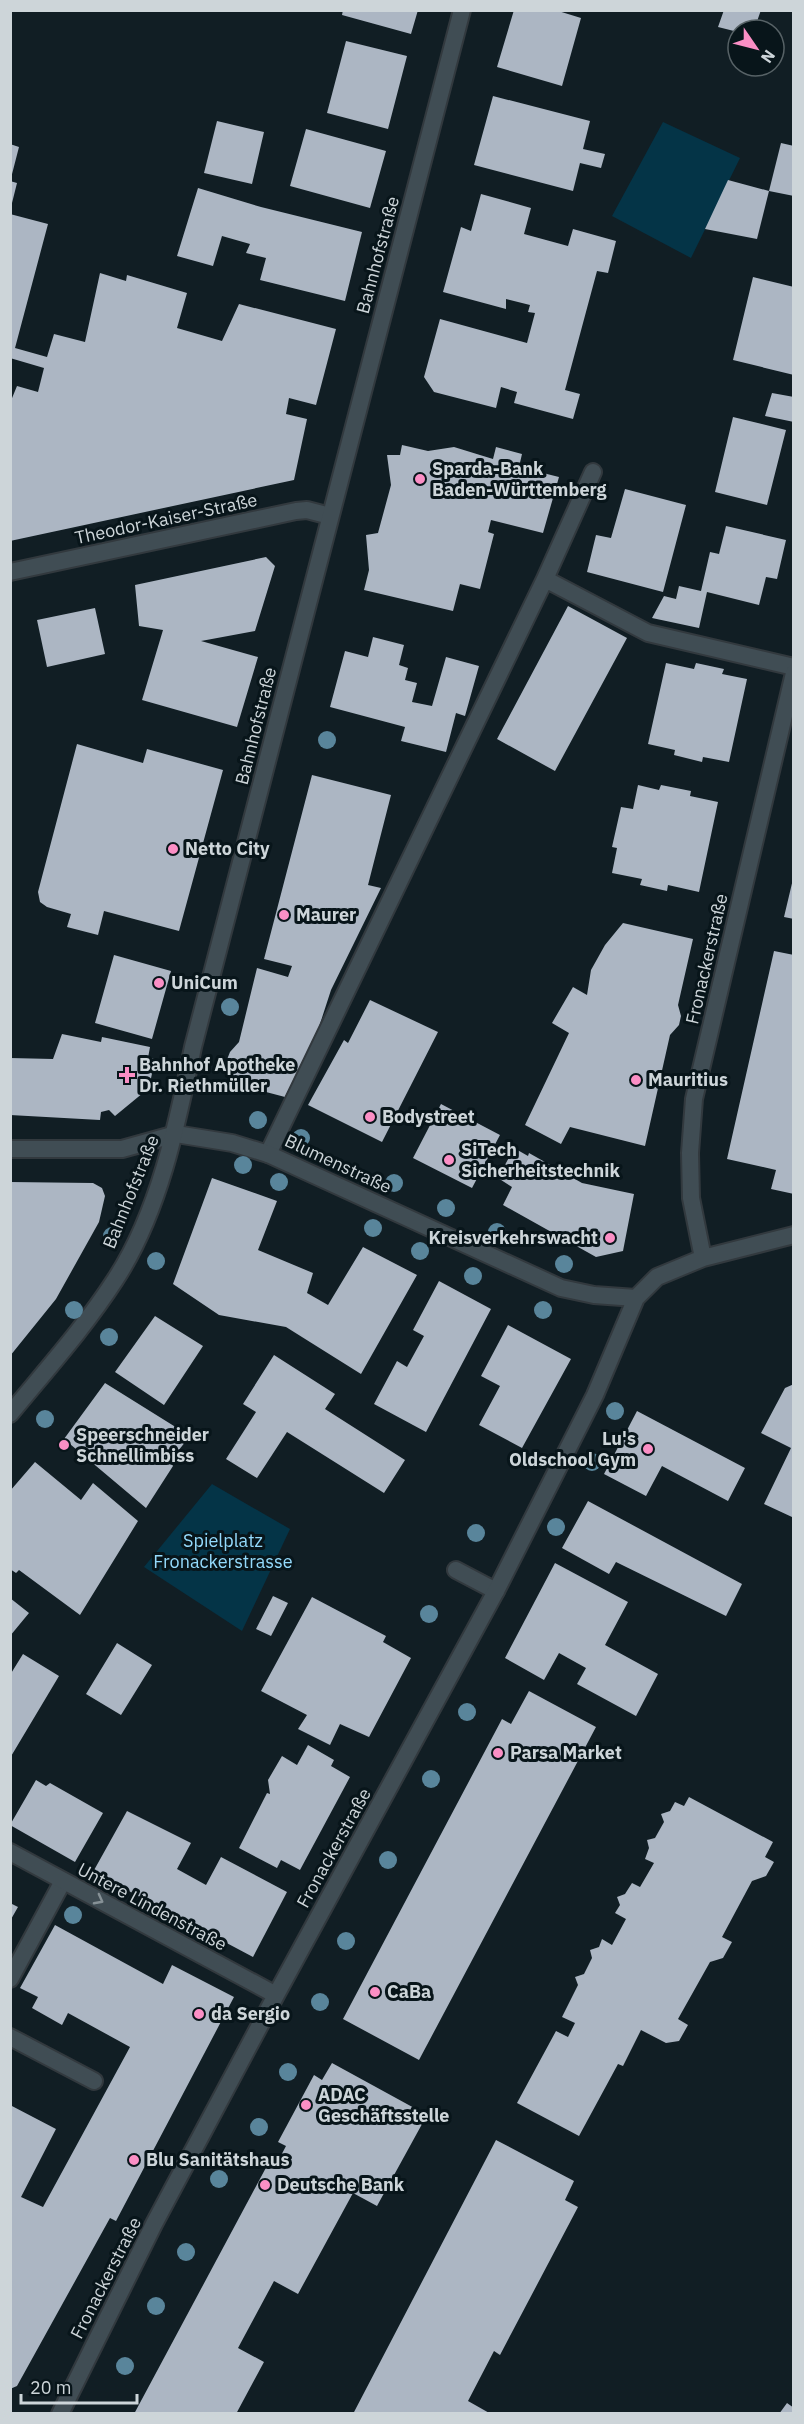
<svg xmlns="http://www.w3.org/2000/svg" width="804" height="2424" font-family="'IBM Plex Sans',sans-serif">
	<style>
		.green { fill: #043447 }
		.building { fill: #acb6c3 }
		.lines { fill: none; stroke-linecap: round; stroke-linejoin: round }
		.service-casing { stroke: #32393e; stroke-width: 20 }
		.minor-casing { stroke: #32393e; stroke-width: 20 }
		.tertiary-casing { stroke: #32393e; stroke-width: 20 }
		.service { stroke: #404d54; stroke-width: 16 }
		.minor { stroke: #404d54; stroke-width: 16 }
		.tertiary { stroke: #404d54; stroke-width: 16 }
		.tree { fill: #59859b }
		.oneway { stroke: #869196 }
		.poi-dot { fill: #fb8fc5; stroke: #08151a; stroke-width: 2 }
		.labels { text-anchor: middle; stroke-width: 6; stroke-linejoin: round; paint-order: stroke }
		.street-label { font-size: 18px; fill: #cdd5d9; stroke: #08151a }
		.poi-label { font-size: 18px; font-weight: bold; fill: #cdd5d9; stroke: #08151a; text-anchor: start }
		.park-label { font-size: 18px; fill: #94dafc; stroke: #08151a }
	</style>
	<rect width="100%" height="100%" fill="#111e24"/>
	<path class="green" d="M663 122 740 158 691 258 612 216Z
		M212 1484 290 1529 242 1631 144 1567Z"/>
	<path class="building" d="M343 10H418L411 34 342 15Z
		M514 10H555L581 18 562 86 497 67Z
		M724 10H761L754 30H738V32L718 27Z
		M346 41 407 56 388 129 327 113Z
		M493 96 590 121 583 149 605 154 601 168 580 163 573 191 474 165Z
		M217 121 264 132 252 184 204 173Z
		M306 129 386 151 370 208 290 186Z
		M781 143 794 146V196L769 191Z
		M10 144 19 147 11 178H10Z
		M728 180 769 191 757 239 705 229Z
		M10 181 17 183 11 207H10Z
		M198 188 261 207 362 232 345 301 260 280 266 258 246 253 250 244 222 236 213 266 177 256Z
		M481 194 531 208 524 234 568 246 573 229 616 241 608 273 597 271 565 390 580 394 573 419 514 403 517 392 501 387 496 408 434 392 424 377 440 319 527 343 535 313 528 312 530 305 506 299V309L443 292 461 227 471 231Z
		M10 214 48 224 15 348 47 357 54 334 85 342 100 273 126 281 127 275 187 293 177 328 222 341 239 304 336 329 316 405 289 398 286 414 307 419 294 480 10 541V403L17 386 38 392 44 368 10 358Z
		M753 277 794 287V375L733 360Z
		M772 393 794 397V422L765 416Z
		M733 417 786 430 767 505 715 492Z
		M402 445 428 451 454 447 493 459 496 447 522 454 519 467 559 477 543 533 491 520 488 532 494 534 480 589 460 584 453 611 364 590 369 570 366 535 378 533 391 485 387 455H400Z
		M625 489 686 505 663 592 587 572 596 535 611 538Z
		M726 526 786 540 777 579 766 577 759 605 707 592 699 628 652 618 664 596 676 599 679 586 701 591 710 552 719 554Z
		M266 557 275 566 255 631 201 641 258 657 237 727 142 700 163 630 139 626 135 585Z
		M568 606 627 638 555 771 497 739Z
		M95 608 105 654 47 667 37 620Z
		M373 637 404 645 399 665 408 668 405 680 417 683 412 702 432 706 446 657 479 666 465 716 456 713 446 752 401 741 405 727 330 707 345 651 368 657Z
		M666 663 694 669 696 663 724 669 722 674 747 679 729 762 703 757 702 762 674 755 675 750 648 744Z
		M77 744 143 763 147 749 223 770 179 931 104 911 98 935 67 927 71 914 47 907 40 902 38 892Z
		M312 775 391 795 368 885 381 888 331 990 319 1027 285 1097 266 1092 251 1093 240 1089 229 1081 226 1062 230 1052 239 1042 257 968 288 977 292 966 264 959Z
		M638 785 659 790 661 785 691 791 690 796 718 802 699 892 668 885 667 891 640 885 642 879 612 873 617 848 612 847 621 807 633 809Z
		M793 879 794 880V919L784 917Z
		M623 923 693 939 678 1005 681 1016 679 1025 670 1035 645 1146 570 1127 561 1144 525 1125 569 1033 552 1023 573 987 587 995 591 970 605 945Z
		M774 951 794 955V1194L771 1189 776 1170 727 1159Z
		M114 955 171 971 152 1039 95 1023Z
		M370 1000 438 1032 382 1142 308 1105 344 1040 348 1043Z
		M62 1034 101 1042 102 1037 150 1047 148 1058 155 1059 149 1088 115 1116 109 1110 101 1112 100 1120 10 1115V1058L53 1059Z
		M441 1104 500 1135 472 1188 413 1158Z
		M514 1148 528 1156 529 1153 582 1183 634 1194 623 1251 596 1257 503 1205 512 1187 498 1178Z
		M212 1178 277 1201 258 1250 313 1273 307 1293 328 1305 363 1247 417 1275 361 1374 286 1327 219 1315 173 1284Z
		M10 1182 93 1183 102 1188 105 1196 99 1222 56 1299 10 1356Z
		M439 1281 491 1309 426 1432 374 1404 397 1361 407 1367 424 1336 413 1330Z
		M155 1316 203 1346 164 1405 115 1372Z
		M508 1325 571 1359 522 1448 479 1425 500 1386 481 1376Z
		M274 1355 335 1394 325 1409 405 1460 384 1493 287 1432 257 1478 226 1459 256 1412 243 1404Z
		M105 1383 190 1436 170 1461 173 1466 146 1508 64 1439Z
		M794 1384V1511L792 1517 764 1504 791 1448 761 1433 785 1388Z
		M637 1411 745 1468 728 1501 662 1466 646 1496 604 1474Z
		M35 1462 81 1500 93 1483 138 1521 80 1615 19 1570 16 1573 10 1569V1491Z
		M588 1501 742 1584 726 1616 616 1562 609 1574 562 1548Z
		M555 1563 628 1602 605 1645 658 1674 636 1716 577 1684 586 1668 559 1653 544 1680 505 1658Z
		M273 1596 288 1603 271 1636 256 1629Z
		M312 1597 386 1636 383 1642 411 1658 369 1737 340 1724 330 1745 298 1729 307 1715 261 1691Z
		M10 1598 29 1613 10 1636Z
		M117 1643 152 1665 121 1715 86 1694Z
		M23 1654 59 1676 10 1758V1675Z
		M529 1691 596 1727 419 2060 343 2019 502 1719 511 1724Z
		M308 1745 334 1760 331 1766 350 1777 300 1870 281 1860 277 1868 239 1848 267 1793 270 1794 268 1780 282 1756 297 1765Z
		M36 1780 46 1786 50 1783 103 1813 75 1862 10 1825Z
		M689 1797 773 1842 765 1857 774 1862 766 1876 752 1881 722 1937 732 1942 723 1958 710 1962 678 2019 688 2025 679 2041 666 2043 641 2030 623 2066 618 2064 579 2136 517 2103 556 2031 568 2037 575 2023 562 2017 578 1985 575 1977 584 1974 592 1958 590 1950 599 1947 602 1939 612 1945 626 1919 615 1913 620 1905 617 1897 625 1894 632 1883 640 1887 654 1863 645 1859 649 1848 647 1840 655 1838 664 1822 661 1814 670 1811 675 1802 684 1806Z
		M127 1811 191 1843 177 1869 206 1885 221 1857 287 1892 253 1957 93 1872Z
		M10 1903 18 1907 10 1921Z
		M55 1925 163 1984 172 1965 234 1997 116 2221 110 2218 17 2386 10 2389V2105L56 2129 21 2197 43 2207 130 2047 68 2013 62 2025 32 2008 38 1997 20 1988Z
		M332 2063 427 2115 377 2206 353 2193 298 2294 274 2281 238 2348 264 2362 236 2414H134L269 2162 276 2165 286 2146 278 2142 314 2075 322 2080Z
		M496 2140 574 2181 565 2200 578 2207 500 2355 494 2351 468 2401 491 2414H353Z
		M787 2403 794 2408V2414H779Z"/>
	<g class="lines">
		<defs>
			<path id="service" d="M545 579 593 472
				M268 1154 545 579 648 633 794 667
				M456 1570 496 1591
				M10 1979 63 1881
				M10 2037 94 2081"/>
			<path id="minor" d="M10 572 296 511 307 510 330 516
				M10 1149H122L176 1134 232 1143 268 1154 561 1288 594 1295 636 1298
				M703 1258 691 1198 690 1153 694 1099 794 673
				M10 1852 276 1995
				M60 2414 154 2224 276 1995 496 1591 595 1395 636 1298 657 1277 703 1258 794 1235"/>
			<path id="tertiary" d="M10 1414C46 1370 84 1328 115 1280 159 1213 177 1125 193 1047L462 10"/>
		</defs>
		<use href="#service" class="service-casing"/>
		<use href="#minor" class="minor-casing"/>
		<use href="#tertiary" class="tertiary-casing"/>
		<use href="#service" class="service"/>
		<use href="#minor" class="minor"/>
		<use href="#tertiary" class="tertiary"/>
	</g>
	<g class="tree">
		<circle cx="327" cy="740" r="9"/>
		<circle cx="230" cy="1007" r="9"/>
		<circle cx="258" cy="1120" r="9"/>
		<circle cx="301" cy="1138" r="9"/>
		<circle cx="243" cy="1165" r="9"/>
		<circle cx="279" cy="1182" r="9"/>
		<circle cx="394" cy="1183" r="9"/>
		<circle cx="446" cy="1208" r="9"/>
		<circle cx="373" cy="1228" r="9"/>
		<circle cx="497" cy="1232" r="9"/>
		<circle cx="112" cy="1236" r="9"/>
		<circle cx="420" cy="1251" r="9"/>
		<circle cx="156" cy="1261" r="9"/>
		<circle cx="564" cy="1264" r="9"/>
		<circle cx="473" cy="1276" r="9"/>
		<circle cx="74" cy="1310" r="9"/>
		<circle cx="543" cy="1310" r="9"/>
		<circle cx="109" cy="1337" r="9"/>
		<circle cx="615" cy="1411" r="9"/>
		<circle cx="45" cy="1419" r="9"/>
		<circle cx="592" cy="1462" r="9"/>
		<circle cx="556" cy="1527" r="9"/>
		<circle cx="476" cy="1533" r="9"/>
		<circle cx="429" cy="1614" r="9"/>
		<circle cx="467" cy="1712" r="9"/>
		<circle cx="431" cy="1779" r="9"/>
		<circle cx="388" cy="1860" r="9"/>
		<circle cx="73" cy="1915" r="9"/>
		<circle cx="346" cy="1941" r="9"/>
		<circle cx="320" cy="2002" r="9"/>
		<circle cx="288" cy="2072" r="9"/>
		<circle cx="259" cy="2127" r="9"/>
		<circle cx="219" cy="2179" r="9"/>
		<circle cx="186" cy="2252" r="9"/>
		<circle cx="156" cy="2306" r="9"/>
		<circle cx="125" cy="2366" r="9"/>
	</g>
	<defs><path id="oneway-chevron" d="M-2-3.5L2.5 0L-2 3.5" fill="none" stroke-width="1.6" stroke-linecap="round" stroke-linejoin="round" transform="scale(1.5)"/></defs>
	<use class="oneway" href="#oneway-chevron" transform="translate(99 1900) rotate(28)"/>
	<g class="poi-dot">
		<circle cx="420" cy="479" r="6"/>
		<circle cx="173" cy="849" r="6"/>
		<circle cx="284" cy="915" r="6"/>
		<circle cx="159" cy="983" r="6"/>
		<path d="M124 1066h6v6h6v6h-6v6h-6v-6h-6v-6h6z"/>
		<circle cx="636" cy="1080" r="6"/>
		<circle cx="370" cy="1117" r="6"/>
		<circle cx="449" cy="1160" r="6"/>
		<circle cx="610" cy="1238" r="6"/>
		<circle cx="64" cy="1445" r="6"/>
		<circle cx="648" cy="1449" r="6"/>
		<circle cx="498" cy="1753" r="6"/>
		<circle cx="375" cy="1992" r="6"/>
		<circle cx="199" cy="2014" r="6"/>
		<circle cx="306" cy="2105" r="6"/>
		<circle cx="134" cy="2160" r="6"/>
		<circle cx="265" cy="2185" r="6"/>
	</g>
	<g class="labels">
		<g class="street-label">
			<text transform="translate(378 255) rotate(-75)" y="6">Bahnhofstraße</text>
			<text transform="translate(166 519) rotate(-12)" y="6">Theodor-Kaiser-Straße</text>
			<text transform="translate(256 726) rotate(-76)" y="6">Bahnhofstraße</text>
			<text transform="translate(707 959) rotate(-77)" y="6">Fronackerstraße</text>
			<text transform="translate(338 1164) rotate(25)" y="6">Blumenstraße</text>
			<text transform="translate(131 1192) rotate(-68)" y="6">Bahnhofstraße</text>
			<text transform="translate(334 1848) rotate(-61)" y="6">Fronackerstraße</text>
			<text transform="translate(152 1907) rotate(28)" y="6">Untere Lindenstraße</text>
			<text transform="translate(106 2278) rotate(-63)" y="6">Fronackerstraße</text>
		</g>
		<g class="poi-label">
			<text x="432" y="475">Sparda-Bank<tspan x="432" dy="21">Baden-Württemberg</tspan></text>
			<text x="185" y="855">Netto City</text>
			<text x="296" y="921">Maurer</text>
			<text x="171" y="989">UniCum</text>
			<text x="139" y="1071">Bahnhof Apotheke<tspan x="139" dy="21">Dr. Riethmüller</tspan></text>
			<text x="648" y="1086">Mauritius</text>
			<text x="382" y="1123">Bodystreet</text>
			<text x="461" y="1156">SiTech<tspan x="461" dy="21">Sicherheitstechnik</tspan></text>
			<text x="598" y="1244" text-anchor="end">Kreisverkehrswacht</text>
			<text x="76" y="1441">Speerschneider<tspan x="76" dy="21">Schnellimbiss</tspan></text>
			<text x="636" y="1445" text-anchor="end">Lu's<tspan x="636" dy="21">Oldschool Gym</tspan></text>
			<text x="510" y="1759">Parsa Market</text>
			<text x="387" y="1998">CaBa</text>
			<text x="211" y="2020">da Sergio</text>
			<text x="318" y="2101">ADAC<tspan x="318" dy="21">Geschäftsstelle</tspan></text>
			<text x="146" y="2166">Blu Sanitätshaus</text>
			<text x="277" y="2191">Deutsche Bank</text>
		</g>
		<g class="park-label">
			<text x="223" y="1547">Spielplatz<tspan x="223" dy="21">Fronackerstrasse</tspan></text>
		</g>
	</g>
	<rect width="804" height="2424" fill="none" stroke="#cdd5d9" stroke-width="24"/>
	<g transform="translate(756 48) rotate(125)"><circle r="28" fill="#08151a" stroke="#576266" stroke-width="1.5"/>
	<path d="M0-4.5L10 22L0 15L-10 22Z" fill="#fb8fc5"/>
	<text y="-9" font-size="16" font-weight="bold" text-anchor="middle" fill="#cdd5d9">N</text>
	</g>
	<path d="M21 2394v9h116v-9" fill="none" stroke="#cdd5d9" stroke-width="3"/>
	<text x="30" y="2394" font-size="18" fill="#cdd5d9" stroke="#08151a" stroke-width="4.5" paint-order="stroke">20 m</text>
</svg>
